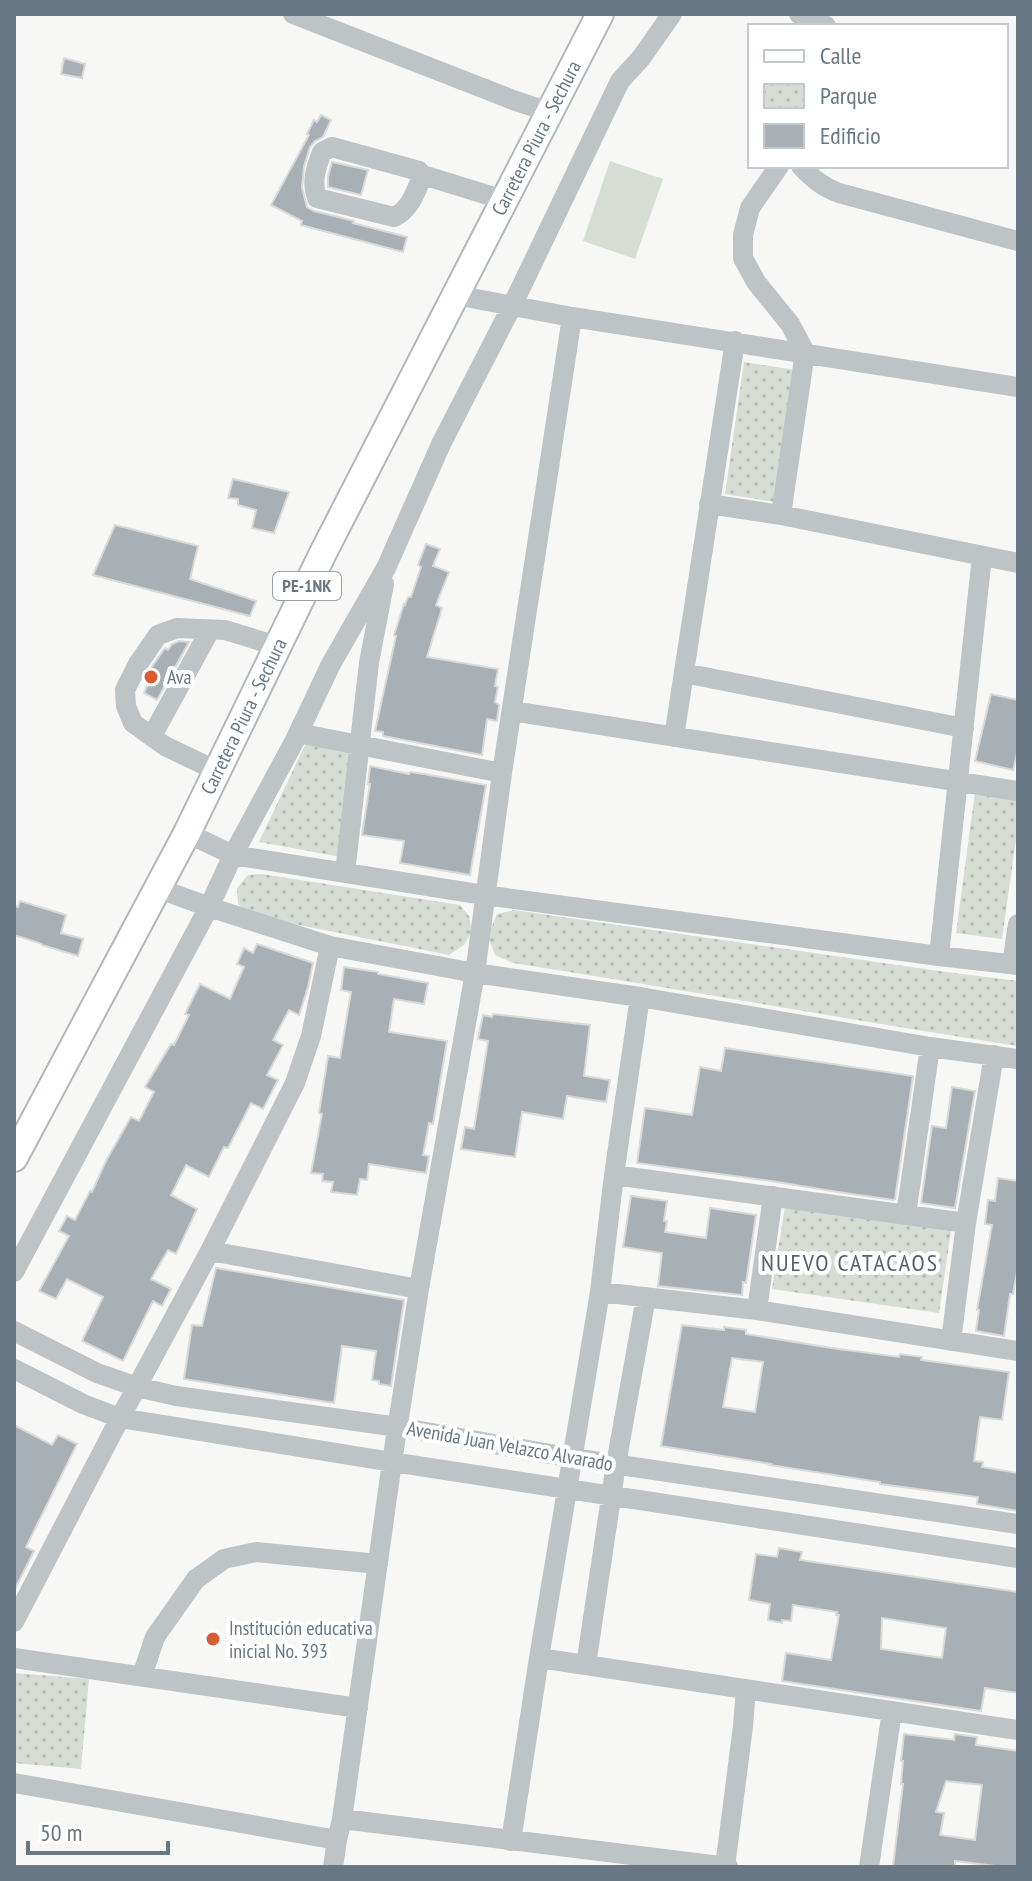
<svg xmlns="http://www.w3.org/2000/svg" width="1032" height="1881" font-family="'PT Sans Narrow',sans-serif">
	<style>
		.green { fill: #d7dcd4 }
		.park { fill: url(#park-dots) }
		.building { fill: #a8b0b5; stroke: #d9d9d7; stroke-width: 2; fill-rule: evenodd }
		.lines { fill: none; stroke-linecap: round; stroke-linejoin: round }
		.major-casing { stroke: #b2b7bb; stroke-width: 30 }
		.minor { stroke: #bec3c6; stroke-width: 20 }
		.major { stroke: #fff; stroke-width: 26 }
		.poi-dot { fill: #da5c32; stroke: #fff; stroke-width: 3 }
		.labels { text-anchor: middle; stroke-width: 8; stroke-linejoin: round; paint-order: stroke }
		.shield { fill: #fff; stroke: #95a0a9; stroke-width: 2 }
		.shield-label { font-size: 18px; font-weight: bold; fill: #687784 }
		.street-label { font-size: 20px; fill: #687784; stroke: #fff }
		.poi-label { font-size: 20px; fill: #687784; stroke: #fff; text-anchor: start }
		.quarter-label { font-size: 24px; letter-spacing: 2px; fill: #55606a; stroke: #fff }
	</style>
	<defs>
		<pattern id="park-dots" width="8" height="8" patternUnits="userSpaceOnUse" patternTransform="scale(2)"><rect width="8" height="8" fill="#d7dcd4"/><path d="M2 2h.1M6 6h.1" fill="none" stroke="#b2b7b2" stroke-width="1.8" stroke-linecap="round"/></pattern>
	</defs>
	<rect width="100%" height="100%" fill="#f7f7f5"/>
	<path class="green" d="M610 161 663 179 635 259 583 241Z"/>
	<path class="park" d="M744 362 795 370 775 502 725 494Z
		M307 741 355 752 341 857 259 842Z
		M975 792 1018 797V825L1002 939 956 933Z
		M262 874 460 905 469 916 472 931 464 945 449 955 249 915 238 904 237 888 248 875Z
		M514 910 939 971 1018 981V1046C849 1020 682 989 513 963L495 955 488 936 497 914Z
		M785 1206 951 1231 939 1313 772 1289Z
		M14 1673 89 1679 81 1769 14 1763Z"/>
	<path class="building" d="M64 58 85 64 82 78 61 74Z
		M321 115 331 120 323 137 315 141 310 147 304 166 302 188 307 207 314 211 354 221 353 223 407 237 403 252 301 225 302 221 271 205 309 135 307 134 314 120 317 122Z
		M332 162 368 170 361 195 328 187V177Z
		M233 479 289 492 274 533 252 528 256 510 238 505V499L228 498Z
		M115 525 198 546 190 579 256 601 250 616 93 575Z
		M426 544 440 549 433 566 449 572 436 605 442 608 427 657 498 669 495 686 498 687 495 702 499 705 497 721 487 719 482 755 383 736V732L375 731 396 636 394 635 404 604 405 605 408 597H411L421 567 418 565Z
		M179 641 189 642 157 700 144 693 152 675 148 673 149 671 165 648 168 650 172 644Z
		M991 694 1018 700V749L1013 770 975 761Z
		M370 766 409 774 410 772 424 774 486 785 470 875 400 863 404 841 362 835 370 784H368Z
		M20 901 66 915 61 933 83 939 78 956 42 945V944L14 935V906L18 907Z
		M257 944 313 963 308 987 299 1015 289 1010 273 1040 283 1045 267 1075 278 1080 263 1109 251 1103 228 1148 224 1147 209 1177 186 1165 171 1195 197 1209 176 1254 168 1250 151 1279 171 1289 162 1306 153 1301 123 1361 82 1341 103 1297 67 1279 56 1299 39 1291 69 1236 59 1231 67 1216 75 1220 90 1191 92 1192 106 1161 131 1117 139 1121 154 1092 145 1087 171 1044 174 1045 189 1015 185 1014 200 984 230 999 244 967 237 964 244 948 253 953Z
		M344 967 378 972V974L428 983 424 1004 394 999 389 1032 447 1041 433 1124 429 1123 423 1155 429 1156 426 1173 369 1164 367 1180 360 1179 357 1195 331 1192 333 1182 322 1181 323 1174 311 1173 322 1114 319 1113 328 1056 340 1058 351 992 341 990Z
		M493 1014 590 1025 584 1076 610 1080 606 1102 567 1096 563 1119 522 1112 515 1157 461 1149 465 1127 474 1129 481 1086 488 1041 478 1039 483 1015 492 1017Z
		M725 1048 913 1076 895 1199 894 1200 838 1192 771 1181 637 1163 645 1108 692 1115 700 1067 721 1071Z
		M952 1087 975 1091 955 1208 921 1203 932 1126 946 1128Z
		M998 1178 1018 1181V1266L1013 1294H1010L1004 1336 976 1331 979 1310H977L992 1225 985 1224 988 1200 995 1201Z
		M631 1196 667 1201 664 1221H667L665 1232 706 1238 710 1208 756 1215 746 1283 743 1282 742 1295 658 1286 662 1253 623 1247Z
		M216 1268 404 1300 391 1386 379 1384V1381L372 1380 376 1351 342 1346 334 1403 184 1379 192 1325 202 1326Z
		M682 1325 724 1330V1327L746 1330V1334L831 1348 899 1357 900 1354 922 1357 921 1360 1009 1372 1002 1420 980 1417 974 1461 983 1462 982 1467 1018 1473V1511L977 1504 978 1497 880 1484V1482L770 1465 771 1464 661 1446ZM732 1358 763 1362 755 1412 723 1407Z
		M14 1425 52 1445 58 1435 77 1444 26 1547 34 1551 14 1591Z
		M779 1548 802 1552 800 1560 1018 1592V1693L985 1688 981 1711 782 1681 786 1653 831 1660 839 1615H836L837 1612 793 1605 791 1621 782 1620V1623L768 1620 770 1604 749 1600 756 1554 777 1557ZM882 1618 946 1628 942 1658 881 1649Z
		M904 1734 954 1740 955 1734 977 1737 976 1745 1018 1751V1867H1003L955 1861V1867H893L903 1784H901L903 1761H901ZM946 1781 982 1785 975 1840 940 1835 944 1813 936 1812Z"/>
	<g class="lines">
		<defs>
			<g id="major">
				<path id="s1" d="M14 1158 187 833 324 551 600 14"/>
			</g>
		</defs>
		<use href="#major" class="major-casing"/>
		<path class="minor" d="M293 14 513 100 549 112
			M799 14 826 26
			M332 147 419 171 423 175C415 192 411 209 394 217L317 198C311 181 316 168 322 152Z
			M779 166 750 208 743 235V258L756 282 790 324 805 352 781 515
			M801 166C813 179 823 187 839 193L1018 241
			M423 175 504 200
			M455 295 572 317 1018 387
			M709 504 781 515 1018 563
			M684 673 964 728
			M512 711 1018 791
			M298 733 502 773
			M152 736 210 630
			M674 737 735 341
			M217 771 165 746 133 723 126 706 125 690 138 664 158 635 177 628 225 630 277 646
			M187 833 233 855 484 895 939 956 1018 965
			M345 873 369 663 384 584
			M157 888 209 907 330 946 475 973 640 997 930 1047 1018 1059
			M939 956 982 556
			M1012 964 1018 924
			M614 1175 966 1223
			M906 1215 930 1047
			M210 1251 419 1289
			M14 1272 209 907 233 855 295 740 331 664 386 568 442 442 512 306 620 81 641 58 672 14
			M600 1292 757 1310 1018 1351
			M757 1310 773 1196
			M14 1331 97 1373 137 1387 176 1396 398 1427 573 1458 1018 1524
			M951 1341 966 1223 994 1055
			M14 1369 83 1404 120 1418 392 1462 1018 1558
			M14 1622 120 1418 210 1251 295 1083 311 1036 330 946
			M14 1658 358 1708
			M539 1658 1018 1730
			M586 1665 616 1464 646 1297
			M142 1676 155 1637 196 1579 224 1559 256 1552 378 1564
			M14 1783 337 1840
			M342 1819 728 1867
			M511 1841 539 1658 600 1292 614 1175 640 997
			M333 1867 337 1840 342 1819 392 1462 419 1289 475 973 502 773 572 317
			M725 1867 743 1726 746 1689
			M869 1867 892 1711"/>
		<use href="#major" class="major"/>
	</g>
	<g class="poi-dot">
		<circle cx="151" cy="677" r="8"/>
		<circle cx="213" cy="1639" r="8"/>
	</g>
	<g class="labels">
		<rect class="shield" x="273" y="572" width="68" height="28" rx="6"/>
		<g class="shield-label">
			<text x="307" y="592">PE-1NK</text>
		</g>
		<g class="street-label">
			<text dy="7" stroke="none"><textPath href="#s1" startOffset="1146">Carretera Piura - Sechura</textPath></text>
			<text dy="7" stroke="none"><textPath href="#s1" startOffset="498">Carretera Piura - Sechura</textPath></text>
			<text transform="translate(510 1446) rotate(10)" y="7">Avenida Juan Velazco Alvarado</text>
		</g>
		<g class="poi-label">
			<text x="167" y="684">Ava</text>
			<text x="229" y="1635">Institución educativa<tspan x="229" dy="23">inicial No. 393</tspan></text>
		</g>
		<g class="quarter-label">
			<text x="850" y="1271">NUEVO CATACAOS</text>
		</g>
	</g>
	<rect width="1032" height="1881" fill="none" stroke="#687784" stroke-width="32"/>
	<rect x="748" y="24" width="260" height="144" fill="#ffffff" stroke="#c3c9ce" stroke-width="2"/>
	<rect x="764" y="50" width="40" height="12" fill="#ffffff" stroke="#c3c9ce" stroke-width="2"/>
	<text x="820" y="64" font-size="24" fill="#687784">Calle</text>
	<rect x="764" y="84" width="40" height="24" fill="url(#park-dots)" stroke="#c3c9ce" stroke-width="2"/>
	<text x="820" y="104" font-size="24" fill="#687784">Parque</text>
	<rect x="764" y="124" width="40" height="24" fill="#a8b0b5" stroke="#c3c9ce" stroke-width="2"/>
	<text x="820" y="144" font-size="24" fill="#687784">Edificio</text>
	<path d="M28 1841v12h140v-12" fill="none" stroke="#687784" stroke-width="4"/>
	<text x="40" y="1841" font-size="24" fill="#687784" stroke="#ffffff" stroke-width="6" paint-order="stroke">50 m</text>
</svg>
